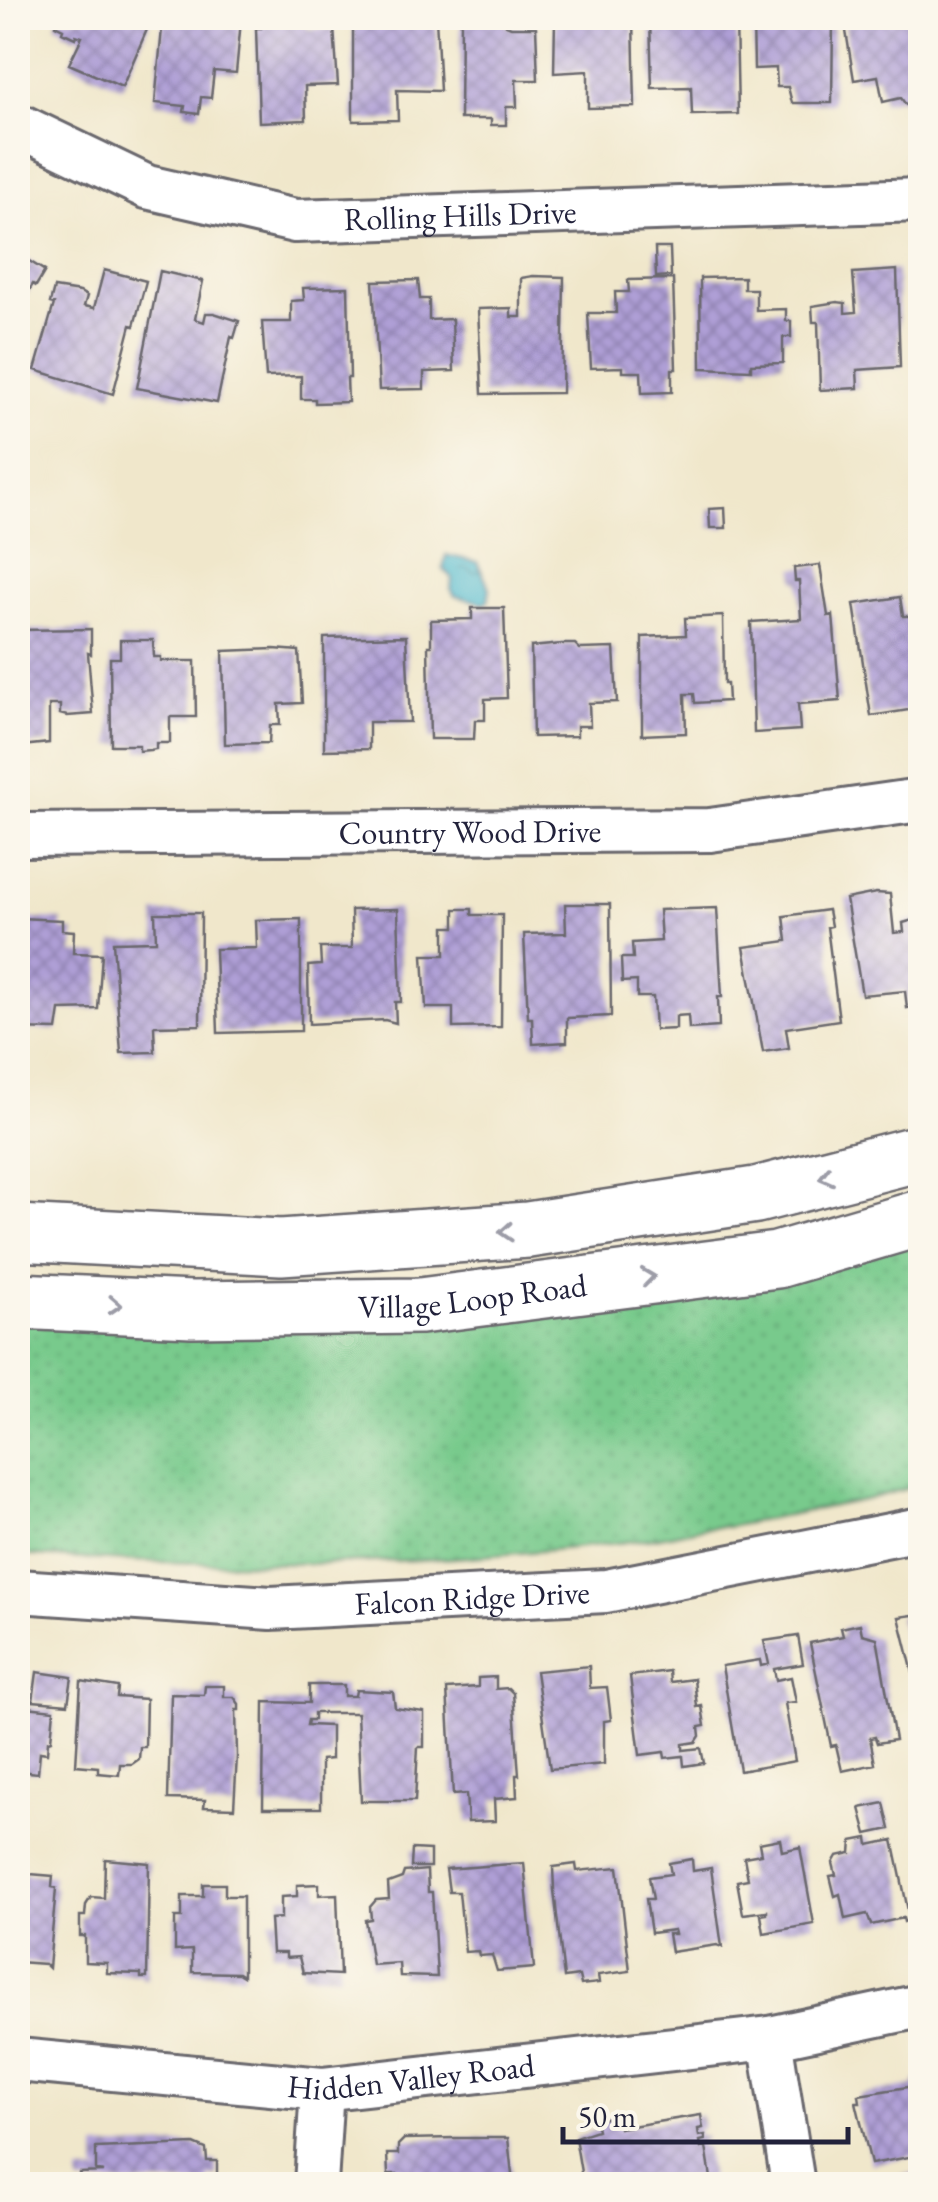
<svg xmlns="http://www.w3.org/2000/svg" width="938" height="2202" font-family="'EB Garamond',serif">
	<style>
		.park { fill: url(#park-dots); stroke: #4d7664; stroke-width: 2.5 }
		.water { fill: url(#water-ripples); stroke: #396e84; stroke-width: 2.5 }
		.building { fill: url(#building-cross-hatch) }
		.lines { fill: none; stroke-linecap: round; stroke-linejoin: round }
		.street-casing { stroke: #6a676d; stroke-width: 48 }
		.secondary-casing { stroke: #6a676d; stroke-width: 60 }
		.street { stroke: #fff; stroke-width: 42 }
		.secondary { stroke: #fff; stroke-width: 55 }
		.oneway { stroke: #9c9ca7 }
		.labels { text-anchor: middle; stroke-width: 9; stroke-linejoin: round; paint-order: stroke }
		.street-label { font-size: 32px; fill: #22223b; stroke: #fbf7ec }
	</style>
	<defs>
		<pattern id="park-dots" width="8" height="8" patternUnits="userSpaceOnUse" patternTransform="scale(2.5)"><rect width="8" height="8" fill="#78ca8c"/><path d="M2 2h.1M6 6h.1" fill="none" stroke="#68ad7a" stroke-width="1.8" stroke-linecap="round"/></pattern>
		<pattern id="water-ripples" width="26" height="14" patternUnits="userSpaceOnUse" patternTransform="scale(2.5)"><rect width="26" height="14" fill="#50b9cd"/><path d="M2 4q2-2 4 0t4 0M15 11q2-2 4 0t4 0" fill="none" stroke="#4296a8"/></pattern>
		<pattern id="building-cross-hatch" width="8" height="8" patternUnits="userSpaceOnUse" patternTransform="scale(2.5)"><rect width="8" height="8" fill="#af9fd6"/><path d="M0 0l8 8M0 8l8-8" fill="none" stroke="#8e81af"/></pattern>
	</defs>
	<rect width="100%" height="100%" fill="#fbf7ec"/>
	<filter id="ink" filterUnits="userSpaceOnUse"><feTurbulence type="fractalNoise" baseFrequency=".01" numOctaves="2"/><feDisplacementMap in="SourceGraphic" scale="20" xChannelSelector="R" yChannelSelector="G"/><feConvolveMatrix kernelMatrix="1 2 1 2 8 2 1 2 1" color-interpolation-filters="sRGB"/></filter>
	<filter id="wash" filterUnits="userSpaceOnUse"><feTurbulence type="fractalNoise" baseFrequency=".0048" numOctaves="4" result="noise"/><feDisplacementMap in="SourceGraphic" scale="40" xChannelSelector="R" yChannelSelector="G"/><feGaussianBlur stdDeviation="2.25" result="paint"/><feColorMatrix in="noise" values="0 0 0 0 0 0 0 0 0 0 0 0 0 0 0 0 0 1.4 0 .05"/><feComposite in="paint" operator="in"/></filter>
	<g filter="url(#wash)">
		<rect width="100%" height="100%" fill="#f0e7cb"/>
		<path class="park" d="M920 1236V1485L868 1499 728 1527C709 1524 675 1535 654 1538 609 1545 563 1549 518 1553 350 1568 185 1566 18 1555V1312Z"/>
		<path class="water" d="M446 555 477 562 490 588 488 601 484 603 455 596 451 589 452 578 443 569Z"/>
		<g id="blocks">
			<path class="building" d="M58 18H152L122 87 69 64 82 37 76 35 75 38 62 32 63 29 55 25Z
				M163 18H239L241 20 236 73 214 71 211 98 201 97 199 114 184 112 185 106 155 103Z
				M260 18H306V27L310 29 334 28 338 85 305 86 306 120 259 122 256 28H261Z
				M353 18H436L440 91 397 90 398 120 353 121Z
				M461 18H506V25L511 27H536L538 80H516L517 107H506V125H491V119H460Z
				M555 18H633L635 107 588 108V71L554 73Z
				M650 18H736L738 114 692 115 691 87 652 88Z
				M753 18H833L832 103H792L788 87H777L776 68 754 69Z
				M881 18H920L918 103 906 105 901 98 883 102 878 76 854 80 845 25Z
				M655 248H670L671 276 656 277Z
				M18 254 45 271 36 286 33 284 18 309Z
				M104 270 146 281 134 326 131 325 113 394 35 370 54 304 50 303 54 288 80 292 87 296 84 306 94 308Z
				M897 270 900 367 857 370 858 388 820 390 818 322H813L812 306 837 302 845 303V313L856 312 853 273Z
				M160 271 203 281 195 319 204 322 206 313H214L239 321 234 338 231 337 217 403 137 388Z
				M533 276 564 277 562 393 482 394 478 309 511 308V317H521V278Z
				M744 277V289H756V310L786 309V321H791V337H783V363L751 364V370L701 368 700 278Z
				M673 279 676 369H672V392L642 393 641 372H623V367L591 368 588 313H616L615 292H629L628 280Z
				M418 280 420 299H429V320L452 319 454 371 424 372V389L379 390 373 281Z
				M348 287 350 378H347L348 402 315 403V399H301V376L266 377 262 322H291V301L304 300 303 288Z
				M725 508 726 528H710L709 509Z
				M820 565 828 616 833 615 840 701 798 704 800 730 754 733 751 622 801 619 799 581H795L794 568Z
				M900 597 903 616H920V670L910 671 915 709 871 716 854 604Z
				M472 608H504L507 698 485 699V720H475L474 739H430L428 646H431V620L472 619Z
				M723 616 724 684H727L728 701 695 703 694 694H685L686 733 642 735V637L686 635 685 618Z
				M91 629V654L88 653 93 714 67 716 60 714V705H49V743L20 746 18 630Z
				M406 636 410 722H369V749L324 750V638Z
				M120 640H153L154 657H161V661H195L196 717H170V743H156V749L150 750 139 751V745H111L110 658H120Z
				M562 644H575L580 649 614 648 617 702 589 703 590 726H577V736L533 737 531 647Z
				M274 649 299 651 302 703 279 704 280 725H270L269 743 225 744 223 651Z
				M876 893 890 894 894 933 904 932 903 923 920 918V1006L907 1008 905 991 862 995 846 899Z
				M565 904H610L611 1016 567 1018V1042L533 1044 532 1018H528L524 934 566 933Z
				M717 908 722 997H718L719 1027 689 1029 688 1015 676 1016V1029L655 1030 653 997H637V981L622 982 621 958H633L632 943 661 941 659 910Z
				M398 909 401 1002H395L396 1023 385 1020 309 1024 308 966 321 965 320 948H352L351 910Z
				M455 909H472V915H502L501 1027 453 1028V1008H426L423 955H445V927H455Z
				M828 910 831 926 827 927 839 1020 786 1028 789 1048 763 1052 744 947 787 941 784 916Z
				M155 913H201L200 1025 154 1026 155 1052 121 1053 113 942 156 941Z
				M18 918 62 920V930L74 931 73 953 102 954 98 1009 60 1010 57 1030 18 1029Z
				M301 919V1031L218 1033 215 949 257 948 256 920Z
				M920 1614V1697H919L899 1617Z
				M860 1624 862 1634 877 1638 895 1740 877 1743 875 1737 870 1738 875 1764 842 1771 836 1745 831 1746 810 1643 843 1636 841 1628Z
				M798 1636 803 1664 774 1669 776 1680 791 1677 796 1702 785 1703 795 1761 740 1771 722 1666 760 1660 761 1666 769 1664 764 1641Z
				M589 1666 590 1688 607 1687 611 1720 604 1721V1764L550 1769 536 1671Z
				M669 1671 670 1682 694 1679 697 1707 702 1706 705 1726 699 1727 700 1736 696 1742 683 1744V1750L701 1748 704 1763 684 1766 683 1756 665 1758 664 1752 640 1755 630 1676Z
				M37 1672 72 1677 68 1704 33 1701Z
				M496 1677V1689L508 1688 513 1693 519 1775H516L517 1797 494 1799 495 1821 468 1822 466 1794 453 1795 447 1689 478 1687V1678Z
				M81 1681 118 1687 117 1697 146 1699 145 1747H140L139 1759 132 1764H120L119 1775 98 1773V1767L76 1765Z
				M309 1685H344V1696H355L356 1690 393 1692 395 1708 424 1712V1747H418L415 1801H361L357 1713H314V1720H308L307 1725 331 1726V1759L321 1760V1808H263L264 1702 309 1703Z
				M205 1686H224V1697H234L239 1704V1710H236L237 1756 234 1808 204 1807 205 1800 168 1799 171 1694 204 1695Z
				M18 1693 25 1694 27 1707 54 1710 51 1740 48 1741 47 1753 40 1752 38 1773 18 1771Z
				M884 1803 890 1829 867 1834 860 1808Z
				M868 1838 869 1845 893 1840 910 1920 904 1922 903 1918 871 1925 867 1914 845 1919 840 1894 835 1896 830 1876 836 1875 833 1863 837 1856 851 1853 852 1841Z
				M780 1839 782 1851 800 1847 814 1924 764 1933 761 1915 767 1914V1911L743 1914 737 1881 748 1879 744 1857 761 1854 759 1843Z
				M412 1849 430 1850V1867H411Z
				M105 1859 149 1863 147 1978H141V1974L107 1973V1963L85 1962V1936H80V1916H85L86 1905 91 1897 104 1898Z
				M692 1859 693 1871 711 1868 722 1947 717 1945 671 1952 668 1934H675L674 1930 651 1933 646 1899H653L649 1877 671 1874 669 1863Z
				M524 1863 534 1968 497 1971 492 1955 479 1956 478 1951 465 1952 459 1892H449L446 1869Z
				M576 1864 577 1871 618 1867 630 1971 598 1975 599 1983 581 1985 579 1976 564 1978 554 1890 553 1867Z
				M427 1870 428 1892H432L437 1977 400 1976 399 1963 372 1965 365 1920 371 1919 370 1907 376 1900 389 1899 388 1883 402 1878 404 1872Z
				M18 1873 53 1876 52 1887 56 1888 49 1968 45 1964 18 1962Z
				M203 1884H225V1896H243V1976L238 1973 192 1972V1950L175 1951V1917H182V1896H203Z
				M319 1884V1895L337 1894 340 1975 303 1973 299 1957 286 1958V1953H272L270 1919 281 1918V1897L297 1896V1885Z
				M920 2075V2155L871 2164 856 2102H860L859 2095 913 2086Z
				M701 2115 703 2128 698 2129 699 2136 705 2135V2140L700 2141 701 2148 706 2147 712 2184H583L575 2137 597 2130 595 2120 617 2116 619 2128Z
				M455 2138H508L513 2184H398L397 2174H388L387 2154H398V2145L404 2139Z
				M194 2144 206 2149 207 2161H217V2176L208 2177 209 2184H79V2173L103 2172 96 2170V2148Z
				M920 2172V2184H892L891 2177Z"/>
		</g>
	</g>
	<g filter="url(#ink)">
		<use href="#blocks" fill-opacity="0" stroke="#6a676d" stroke-width="2.5"/>
		<g class="lines">
			<defs>
				<g id="street">
					<path id="s1" d="M18 125 147 187 295 221 920 200"/>
					<path id="s2" d="M18 835 710 830 920 800"/>
					<path id="s3" d="M18 1591 271 1608 606 1591 920 1529"/>
					<path d="M770 2038 793 2184"/>
					<path id="s4" d="M18 2060 322 2089 770 2038 920 2006"/>
					<path d="M316 2184 322 2089"/>
				</g>
				<g id="secondary">
					<path d="M18 1233 281 1247 528 1230 756 1195 920 1153"/>
					<path id="s5" d="M18 1301 192 1309 420 1306 777 1260 920 1218"/>
				</g>
			</defs>
			<use href="#street" class="street-casing"/>
			<use href="#secondary" class="secondary-casing"/>
			<use href="#street" class="street"/>
			<use href="#secondary" class="secondary"/>
		</g>
		<defs><path id="oneway-chevron" d="M-2-3.5L2.5 0L-2 3.5" fill="none" stroke-width="1.6" stroke-linecap="round" stroke-linejoin="round" transform="scale(2.5)"/></defs>
		<g class="oneway">
			<use href="#oneway-chevron" transform="translate(826 1177) rotate(166)"/>
			<use href="#oneway-chevron" transform="translate(506 1232) rotate(176)"/>
			<use href="#oneway-chevron" transform="translate(648 1277) rotate(-7)"/>
			<use href="#oneway-chevron" transform="translate(115 1305) rotate(3)"/>
		</g>
	</g>
	<g class="labels">
		<g class="street-label">
			<text dy="11" stroke="none"><textPath href="#s1" startOffset="460">Rolling Hills Drive</textPath></text>
			<text dy="11" stroke="none"><textPath href="#s2" startOffset="452">Country Wood Drive</textPath></text>
			<text dy="11" stroke="none"><textPath href="#s5" startOffset="455">Village Loop Road</textPath></text>
			<text dy="11" stroke="none"><textPath href="#s3" startOffset="455">Falcon Ridge Drive</textPath></text>
			<text dy="11" stroke="none"><textPath href="#s4" startOffset="395">Hidden Valley Road</textPath></text>
		</g>
	</g>
	<rect width="938" height="2202" fill="none" stroke="#fbf7ec" stroke-width="60"/>
	<path d="M563 2127v15h285v-15" fill="none" stroke="#22223b" stroke-width="5"/>
	<text x="578" y="2127" font-size="30" fill="#22223b" stroke="#fbf7ec" stroke-width="8" paint-order="stroke">50 m</text>
</svg>
